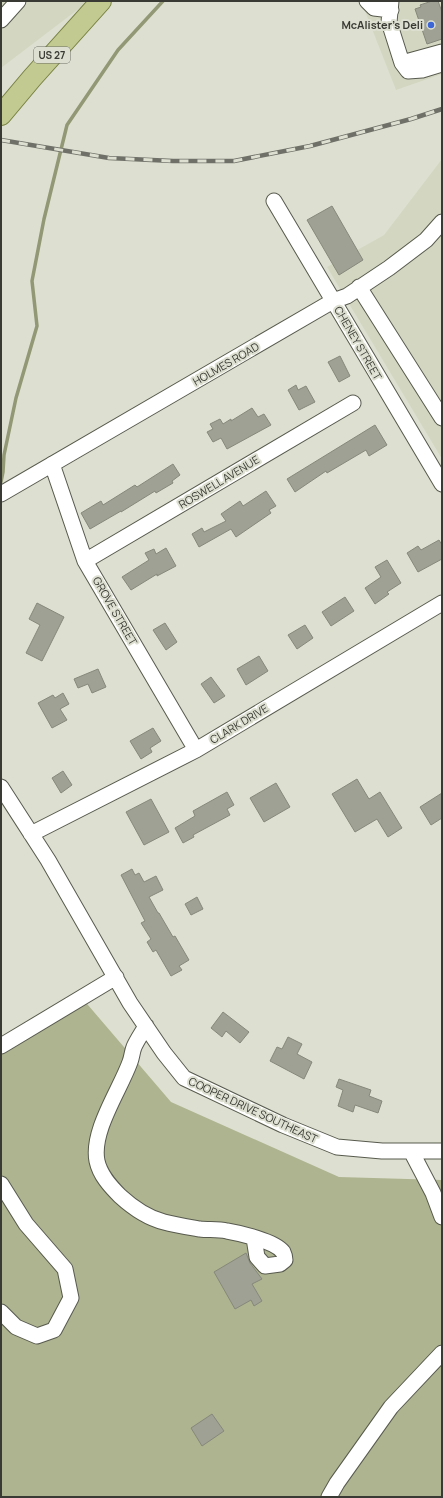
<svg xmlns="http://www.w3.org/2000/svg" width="443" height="1498" font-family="Manrope,sans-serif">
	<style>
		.built { fill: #d3d7c1 }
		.forest { fill: #aeb490 }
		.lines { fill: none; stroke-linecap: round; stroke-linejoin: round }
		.stream { stroke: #929875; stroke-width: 3.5 }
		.building { fill: #9ea193; stroke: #86887b }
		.minor-casing { stroke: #575a4d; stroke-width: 17 }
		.major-casing { stroke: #788041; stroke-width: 22 }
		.minor { stroke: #fff; stroke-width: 15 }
		.major { stroke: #c2c991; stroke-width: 20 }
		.rail-casing { stroke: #6f7068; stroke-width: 4.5 }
		.rail { stroke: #dde0d1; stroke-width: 3; stroke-dasharray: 9; stroke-linecap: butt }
		.poi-dot { fill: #3c65d6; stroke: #dde0d1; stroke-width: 1.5 }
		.labels { text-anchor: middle; stroke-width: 4; stroke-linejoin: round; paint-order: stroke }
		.shield { fill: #dde0d1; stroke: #6a6c63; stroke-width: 1 }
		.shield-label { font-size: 10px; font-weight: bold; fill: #393a34 }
		.poi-label { font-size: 11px; font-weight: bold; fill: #393a34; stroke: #dde0d1; text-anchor: end }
		.street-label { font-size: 11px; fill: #393a34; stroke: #dde0d1 }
	</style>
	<rect width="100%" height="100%" fill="#dde0d1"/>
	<path class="built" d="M1 1H89L1 68Z
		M361 1H442V74L396 90Z
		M442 159V459L327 267 384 235Z"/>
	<path class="forest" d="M82 998 171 1102 339 1177 442 1180V1497H1V1046Z"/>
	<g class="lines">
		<path class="stream" d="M1 482 3 472 4 455 16 398 37 326 32 281 44 219 67 125 118 50 163 1"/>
	</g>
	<path class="building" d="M432 1H438L442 12V39L427 44 415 9 421 7 420 5Z
		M332 206 363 260 339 275 307 220Z
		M340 356 350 376 339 382 328 362Z
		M296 385 298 390 306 386 315 402 299 410 288 390Z
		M252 408 258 417 264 414 271 425 227 449 221 438 213 442 207 432 213 429 210 424 220 419 223 424 231 419V421Z
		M375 425 387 445 369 456 366 450 327 473 326 471 295 492 287 479Z
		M173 464 180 475 172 481 173 483 156 493 155 491 121 512V511L90 529 81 513 101 501 103 505 135 485 137 487Z
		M266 491 276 506 269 510 271 513 236 537 231 529 199 547 192 534 202 528 204 532 226 521 221 514 240 501 243 506Z
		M439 540 442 545V559L418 572 407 553 418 546 421 550Z
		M166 548 176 566 157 576V574L131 590 122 577 149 560 145 553 154 549 156 554Z
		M387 560 401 583 387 592 389 594 375 604 365 588 381 577 375 567Z
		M345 597 354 611 331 626 322 612Z
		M37 603 64 617 42 661 26 653 40 625 29 619Z
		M165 623 177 642 166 650 153 630Z
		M305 625 313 638 297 649 288 635Z
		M259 656 268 671 246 685 237 669Z
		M98 669 106 687 92 693 88 684 78 688 74 679Z
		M211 677 225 696 214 703 201 684Z
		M63 693 69 704 60 709 67 720 52 728 38 703 53 695 55 698Z
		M153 728 161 741 150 748 152 752 141 759 130 741Z
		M63 771 72 785 61 793 52 778Z
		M357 779 369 799 380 792 402 828 388 837 377 819 355 832 332 794Z
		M276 783 290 807 264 822 250 798Z
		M227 792 234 805 227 809 230 815 193 835 194 837 183 843 175 828 195 816 193 811Z
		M442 793V818L431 825 420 807Z
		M151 799 169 832 144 845 126 812Z
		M132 869 135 875 139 873 144 882 156 876 163 890 149 897 158 913H159L173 937 175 936 189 960 179 966 182 970 171 976 156 950 153 952 147 942 151 939 141 923 145 921 121 875Z
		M197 897 203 909 191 915 185 904Z
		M223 1012 249 1032 240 1043 226 1031 222 1037 211 1028Z
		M288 1037 302 1044 297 1054 312 1062 304 1079 270 1061 277 1047 282 1049Z
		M339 1079 371 1090 369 1096 382 1101 378 1113 355 1105 353 1112 338 1106 343 1090 336 1087Z
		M246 1253 250 1263 262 1279 252 1284 262 1301 254 1306 251 1300 235 1309 214 1272Z
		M212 1414 224 1431 202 1446 191 1428Z"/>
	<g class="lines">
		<defs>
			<path id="minor" d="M367 1 374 8 391 10
				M391 1 389 22 402 63 408 71 422 70 442 64
				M1 20 18 1
				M402 63 442 52
				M274 201 442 484
				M359 287 442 418
				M52 464 85 561 196 750
				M1 494 333 301 347 296 389 268 426 240 442 222
				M85 561 353 403
				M1 787 48 860 130 1003 164 1053 184 1078 283 1125 337 1147 382 1151H442
				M31 834 196 750 442 603
				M146 1026C142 1033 137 1040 134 1047 132 1052 132 1057 130 1062 120 1090 91 1131 97 1161 100 1175 110 1186 120 1196 132 1207 148 1218 164 1222 175 1225 188 1227 200 1229 208 1230 218 1229 227 1231 239 1233 275 1241 283 1252 284 1254 285 1258 285 1260L280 1264 265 1266 257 1257 254 1238
				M1 1046 116 977
				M411 1151 433 1193 442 1217
				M1 1184 26 1224 65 1269 71 1298 54 1330 37 1336 16 1327 1 1312
				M329 1497 337 1483 391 1407 442 1353"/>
			<path id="major" d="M1 115 32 78 101 1"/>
		</defs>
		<use href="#minor" class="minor-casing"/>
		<use href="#major" class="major-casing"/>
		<use href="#minor" class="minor"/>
		<use href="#major" class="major"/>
		<defs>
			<path id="rail" d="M1 140 109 158 173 161H234L310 146 411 119 442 109"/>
		</defs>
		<use href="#rail" class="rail-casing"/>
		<use href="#rail" class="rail"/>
	</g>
	<circle class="poi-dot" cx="431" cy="25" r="4"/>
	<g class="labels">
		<rect class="shield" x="34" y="47" width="36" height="16" rx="3"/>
		<g class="shield-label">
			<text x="52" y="59">US 27</text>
		</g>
		<g class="poi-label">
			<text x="423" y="29">McAlister's Deli</text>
		</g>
		<g class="street-label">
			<text transform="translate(358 343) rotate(60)" y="4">CHENEY STREET</text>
			<text transform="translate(226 364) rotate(-30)" y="4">HOLMES ROAD</text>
			<text transform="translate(219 482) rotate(-31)" y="4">ROSWELL AVENUE</text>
			<text transform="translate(115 611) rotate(60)" y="4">GROVE STREET</text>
			<text transform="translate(239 724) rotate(-31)" y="4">CLARK DRIVE</text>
			<text transform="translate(253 1110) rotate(25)" y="4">COOPER DRIVE SOUTHEAST</text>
		</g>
	</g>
	<rect width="443" height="1498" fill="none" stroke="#393a34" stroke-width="4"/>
</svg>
